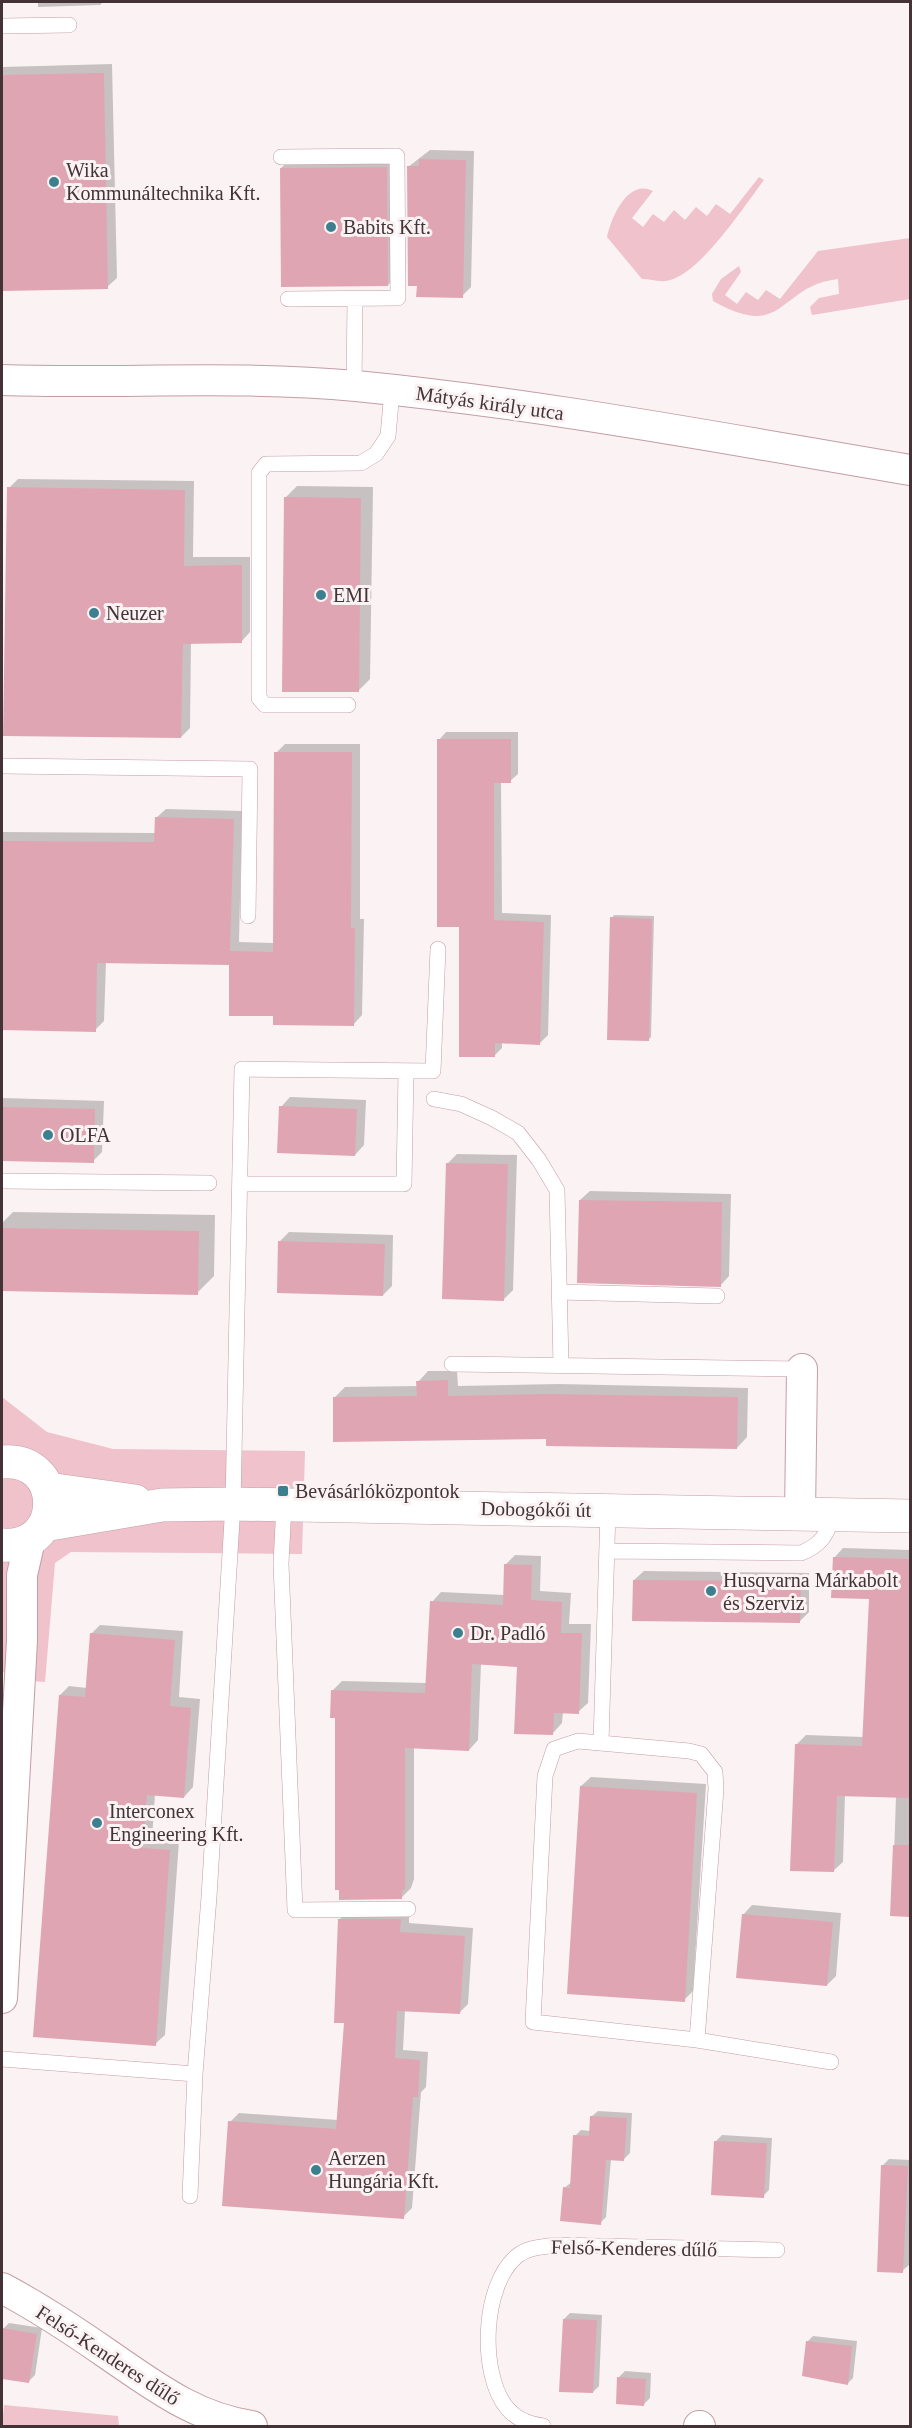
<svg xmlns="http://www.w3.org/2000/svg" width="912" height="2428" font-family="Georgia,serif">
	<style>
		.green { fill: #efc2cc }
		.shadow { fill: #0003 }
		.building { fill: #e0a5b3 }
		.lines { fill: none; stroke-linecap: round; stroke-linejoin: round }
		.service-casing { stroke: #c49da6; stroke-width: 16 }
		.minor-casing { stroke: #c49da6; stroke-width: 32 }
		.secondary-casing { stroke: #c49da6; stroke-width: 34 }
		.service { stroke: #fff; stroke-width: 15 }
		.minor { stroke: #fff; stroke-width: 30 }
		.secondary { stroke: #fff; stroke-width: 33 }
		.poi-dot { fill: #3c7f8f; stroke: #faf2f3; stroke-width: 2 }
		.labels { text-anchor: middle; stroke-width: 6; stroke-linejoin: round; paint-order: stroke }
		.poi-label { font-size: 20px; fill: #433337; stroke: #faf2f3; text-anchor: start }
		.street-label { font-size: 20px; fill: #433337; stroke: #faf2f3 }
	</style>
	<rect width="100%" height="100%" fill="#faf2f3"/>
	<path class="green" d="M759 177 764 180C745 205 697 279 665 281 658 282 650 279 642 279L607 237C611 219 627 178 653 191L632 218 643 227 653 214 664 222 674 210 685 220 696 207 707 216 716 204 730 214Z
		M910 238V299L812 315 810 307 819 298 839 294 838 279C777 286 786 342 713 301L712 294 721 279 739 266 741 272 725 295 737 304 746 292 758 300 766 290 780 299 818 251Z
		M2 1397 47 1432 113 1449 305 1451 302 1554 71 1552 55 1563 45 1682 7 1679 2 1669Z
		M4 2405 118 2416 119 2426H2Z"/>
	<path class="shadow" d="M38 2H103L100 5 38 7Z
		M112 64 117 278 107 287 2 290V67Z
		M430 150 474 151 471 287 462 296 408 167Z
		M396 158 397 276 388 285 281 168 290 159Z
		M18 479 194 481 193 557H250V632L241 642H191L190 728 181 737 9 488Z
		M297 486 373 487 370 679 358 691 285 498Z
		M446 732H518V774L510 781H501L502 913 551 915 548 1035 540 1043 502 1042V1048L494 1056 460 925 439 740Z
		M285 744H360V919H364L362 1015 353 1025 274 1014 231 964 106 962 104 1021 95 1030 3 1028 2 1037V832L156 833V818L166 809 242 811 239 942 275 943 276 753Z
		M614 915 654 916 651 1037 648 1040 612 918Z
		M290 1097 366 1100 364 1145 355 1155 281 1107Z
		M2 1098 104 1101 102 1152 93 1161 2 1159Z
		M457 1154 517 1155 513 1290 504 1299 448 1163Z
		M590 1191 731 1194 729 1276 720 1286 580 1200Z
		M13 1212 215 1215 214 1276 197 1293 2 1290V1223Z
		M289 1232 393 1235 392 1286 383 1295 280 1241Z
		M428 1371H457L458 1386 558 1384 748 1388 747 1437 737 1448 547 1438 335 1397 345 1387 418 1386V1382Z
		M843 1548 910 1550V1916L892 1915 896 1796 845 1794 843 1862 833 1871 797 1744 806 1735 864 1737 871 1597 834 1558Z
		M515 1555 541 1556 540 1591 571 1593 569 1624H591L588 1703 578 1712H563L562 1723 553 1733 519 1665 481 1663 478 1740 469 1750 414 1747V1879L411 1888 401 1898 336 1717 332 1691 342 1681 427 1683 432 1602 441 1592 504 1595 505 1565Z
		M644 1571 809 1573V1612L800 1621 634 1580Z
		M100 1625 183 1631 179 1697 200 1699 193 1787 184 1797 155 1794 152 1839 179 1841 165 2035 155 2044 60 1695 69 1686 87 1688 91 1634Z
		M591 1777 706 1784 693 1991 684 2000 581 1786Z
		M752 1905 841 1913 836 1976 827 1985 743 1915Z
		M348 1911H409V1923L473 1928 468 2004 459 2013 405 2010 403 2050 428 2052 426 2087 421 2092 412 2208 403 2217 230 2122 239 2113 338 2120 345 2022 339 1920Z
		M598 2111 632 2113 630 2153 624 2159H611L606 2217 600 2223 564 2188 572 2182 575 2136 581 2130 590 2131 591 2117Z
		M722 2135 772 2138 769 2190 763 2196 716 2141Z
		M889 2159 910 2160 909 2265 902 2271 883 2165Z
		M570 2313 602 2315 599 2386 593 2392 564 2319Z
		M9 2323 42 2328 35 2375 29 2381 2 2377V2340L3 2329Z
		M813 2336 857 2341 853 2378 847 2384 827 2381 807 2342Z
		M625 2371 651 2373 650 2398 644 2404 619 2377Z"/>
	<path class="building" d="M100 73H104L108 289 2 291V75Z
		M419 159 466 160 463 298 416 297 417 286H408L407 166H419Z
		M387 167 388 286 281 287 280 168Z
		M7 487 185 490 184 566 242 565V643L183 644 181 738 3 736Z
		M284 497 361 498 359 692H282Z
		M437 739H511V783H494V920L544 922 540 1045 495 1043V1057H459V927H437Z
		M274 752H352L351 928H355L354 1026 273 1025V1016H229V965L97 963 96 1032 2 1030V841L154 842 155 817 234 819 230 951 273 952Z
		M610 917 652 919 649 1041 607 1040Z
		M279 1106 357 1109 355 1156 277 1153Z
		M2 1107 95 1109 94 1163 2 1161Z
		M446 1163 508 1164 504 1301 442 1299Z
		M579 1200 722 1202 721 1287 577 1283Z
		M2 1228 199 1231 198 1295 2 1291Z
		M278 1241 385 1244 383 1296 277 1293Z
		M448 1380V1396L547 1394 738 1397 737 1449 546 1446V1439L333 1442V1397L417 1396 416 1381Z
		M833 1557 910 1559V1798L837 1796 834 1872 790 1871 795 1744 862 1746 869 1599 831 1598Z
		M504 1564 532 1565 531 1600 562 1602 561 1633H582L579 1714 554 1713 553 1735 514 1734 517 1667 472 1664 469 1751 405 1748V1890H402V1899L339 1900V1890H335V1718H330L331 1690 425 1693 430 1601 503 1605Z
		M633 1580 801 1581 800 1623 632 1621Z
		M90 1633 175 1640 170 1706 191 1708 184 1798 147 1795 143 1848 170 1850 156 2046 33 2037 59 1695 85 1697Z
		M580 1786 697 1793 685 2002 567 1994Z
		M893 1845H910V1917L890 1916Z
		M742 1914 833 1922 827 1986 736 1978Z
		M338 1919H401L400 1932 465 1936 460 2014 397 2011 395 2058 420 2060 418 2097H413L404 2219 222 2206 228 2121 336 2129 344 2023H334Z
		M590 2116 627 2118 624 2161 606 2160 601 2225 560 2221 563 2187 570 2188 573 2135 589 2136Z
		M714 2141 767 2143 764 2198 711 2195Z
		M881 2165 908 2166 903 2273 877 2272Z
		M563 2319 597 2320 593 2393 559 2392Z
		M2 2328 37 2334 29 2383 2 2379Z
		M806 2341 852 2346 848 2385 802 2376Z
		M617 2377 646 2379 644 2406 616 2404Z"/>
	<g class="lines">
		<defs>
			<path id="service" d="M2 26 69 25
				M281 157 397 156 398 298 288 299
				M354 386 355 299
				M348 705H265L259 698V473L266 464 361 463 376 454 388 436 392 391
				M2 766 250 769 248 916
				M434 1099 461 1104 492 1118 518 1133 539 1160 557 1190 561 1365
				M2 1181 209 1183
				M240 1184H404L406 1071
				M559 1292 717 1296
				M452 1364 802 1369
				M284 1504 281 1564 295 1910 408 1909
				M607 1551 801 1553C821 1545 827 1535 833 1515
				M601 1743 608 1511
				M697 2040 716 1789 715 1772 701 1754 689 1751 578 1741 554 1749 545 1776 533 2022 697 2040 831 2062
				M2 2059 195 2074 209 1897 233 1504 242 1069 433 1071 438 949
				M190 2196 195 2074
				M543 2426C529 2424 516 2419 507 2408 479 2374 482 2285 517 2256 528 2247 543 2247 556 2245L777 2250"/>
			<path id="minor" d="M2 380C119 384 238 375 356 386 542 404 726 439 910 470
				M800 1514 802 1369
				M2 1998 22 1641V1575L30 1540
				M2 2288C38 2307 73 2330 106 2353 153 2385 195 2418 252 2426
				M699 2426H700"/>
			<path id="secondary" d="M2 1462C65 1456 66 1550 2 1545
				M48 1489 135 1501
				M44 1525 162 1505 233 1504 910 1516"/>
		</defs>
		<use href="#service" class="service-casing"/>
		<use href="#minor" class="minor-casing"/>
		<use href="#secondary" class="secondary-casing"/>
		<use href="#service" class="service"/>
		<use href="#minor" class="minor"/>
		<use href="#secondary" class="secondary"/>
	</g>
	<g class="poi-dot">
		<circle cx="54" cy="182" r="6"/>
		<circle cx="331" cy="227" r="6"/>
		<circle cx="321" cy="595" r="6"/>
		<circle cx="94" cy="613" r="6"/>
		<circle cx="48" cy="1135" r="6"/>
		<rect x="277" y="1485" width="12" height="12" rx="3"/>
		<circle cx="711" cy="1591" r="6"/>
		<circle cx="458" cy="1633" r="6"/>
		<circle cx="97" cy="1823" r="6"/>
		<circle cx="316" cy="2170" r="6"/>
	</g>
	<g class="labels">
		<g class="poi-label">
			<text x="66" y="177">Wika<tspan x="66" dy="23">Kommunáltechnika Kft.</tspan></text>
			<text x="343" y="234">Babits Kft.</text>
			<text x="333" y="602">EMI</text>
			<text x="106" y="620">Neuzer</text>
			<text x="60" y="1142">OLFA</text>
			<text x="295" y="1498">Bevásárlóközpontok</text>
			<text x="723" y="1587">Husqvarna Márkabolt<tspan x="723" dy="23">és Szerviz</tspan></text>
			<text x="470" y="1640">Dr. Padló</text>
			<text x="109" y="1818">Interconex<tspan x="109" dy="23">Engineering Kft.</tspan></text>
			<text x="328" y="2165">Aerzen<tspan x="328" dy="23">Hungária Kft.</tspan></text>
		</g>
		<g class="street-label">
			<text transform="translate(490 403) rotate(8)" y="7">Mátyás király utca</text>
			<text transform="translate(536 1509) rotate(1)" y="7">Dobogókői út</text>
			<text transform="translate(634 2248) rotate(1)" y="7">Felső-Kenderes dűlő</text>
			<text transform="translate(108 2355) rotate(33)" y="7">Felső-Kenderes dűlő</text>
		</g>
	</g>
	<rect width="912" height="2428" fill="none" stroke="#433337" stroke-width="6"/>
</svg>
